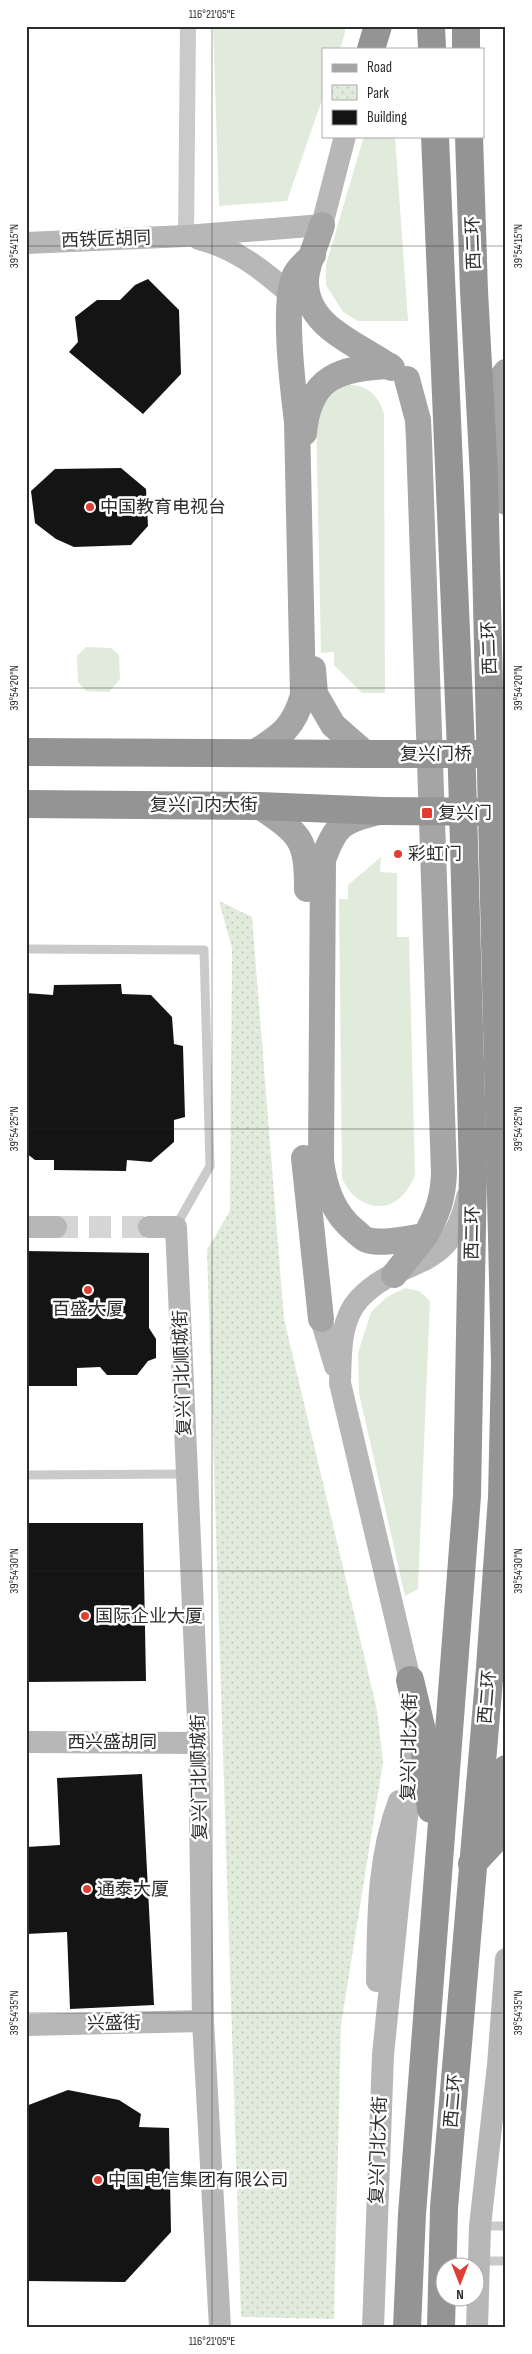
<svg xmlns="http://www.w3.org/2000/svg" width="532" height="2354" viewBox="0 0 532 2354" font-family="'Sofia Sans Condensed','Noto Sans SC',sans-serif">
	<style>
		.grass { fill: #e1ebdb }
		.park { fill: url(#park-dots) }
		.building { fill: #141414 }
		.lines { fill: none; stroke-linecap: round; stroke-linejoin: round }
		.secondary-tunnel { stroke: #d5d5d5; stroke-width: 22; stroke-dasharray: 22 11; stroke-linecap: butt }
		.lane { stroke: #cacaca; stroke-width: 9 }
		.street { stroke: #cacaca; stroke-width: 16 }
		.secondary { stroke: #b7b7b7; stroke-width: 22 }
		.primary { stroke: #a5a5a5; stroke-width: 26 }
		.highway { stroke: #949494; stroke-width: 28 }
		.highway-bridge { stroke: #949494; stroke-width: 28 }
		.ticks { fill: none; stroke: #2d2d2d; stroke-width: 1; stroke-opacity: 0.45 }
		.poi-dot { fill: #e13d33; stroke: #fff; stroke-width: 2 }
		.labels { text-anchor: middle; stroke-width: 5; stroke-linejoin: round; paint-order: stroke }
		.street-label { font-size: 18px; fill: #2d2d2d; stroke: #fff }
		.poi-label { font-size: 18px; fill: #2d2d2d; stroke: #fff; text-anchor: start }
		.neatline { fill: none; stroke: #2d2d2d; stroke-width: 2 }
		.ticks-label { font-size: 12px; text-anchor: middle; fill: #2d2d2d }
	</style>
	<defs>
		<pattern id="park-dots" width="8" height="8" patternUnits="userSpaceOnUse" patternTransform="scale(1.25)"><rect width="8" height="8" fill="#e1ebdb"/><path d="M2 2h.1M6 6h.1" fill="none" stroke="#c1cabc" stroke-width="1.8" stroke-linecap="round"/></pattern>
	</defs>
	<rect width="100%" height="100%" fill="#fff"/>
	<g class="grass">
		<path d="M213,26H345V33L340,49H323V97L287,201L219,206Z"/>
		<path d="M364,136H395L408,321H358L343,312L326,285V265Z"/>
		<path d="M340,384C363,384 377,390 384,414L385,693H362L334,665V652L321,653L316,414Z"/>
		<path d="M86,647L111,648L119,655L120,679L109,692L86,691L78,682L77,656Z"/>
		<path d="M381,857L380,872L397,873V937H409L415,1175C411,1185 405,1195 396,1201C374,1215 349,1198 342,1177L339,899H348V885Z"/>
		<path d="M405,1288L419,1291L430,1301L418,1589L405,1596L359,1393L358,1353L371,1312L387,1297Z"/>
	</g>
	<path class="park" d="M219,901L252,917L284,1319L377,1710L383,1762L341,2025L334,2319L241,2317L207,1250L230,1211L232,948Z"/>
	<g class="building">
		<path d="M148,279L179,310L181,374L143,414L69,352L78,342L75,317L97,300H120L135,285Z"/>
		<path d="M121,468L146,489L148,526L131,545L74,547L56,539L35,523L31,491L55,469Z"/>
		<path d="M121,984L122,994L151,995L172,1017L174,1044L183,1046L185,1117L174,1120V1142L151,1162L127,1160L126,1171L54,1170V1160H35L26,1153V993L53,995L54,985Z"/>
		<path d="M26,1251L149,1253V1328L156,1339V1358L148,1361L137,1375H107L100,1367L77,1368V1386H26Z"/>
		<path d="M29,1523H143L146,1681L26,1682V1551Z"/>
		<path d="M142,1774L154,2005L70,2009L67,1932L26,1934V1847L60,1845L57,1778Z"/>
		<path d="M68,2090L119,2100L141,2114L139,2127L169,2128L171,2232L125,2282L26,2281V2106Z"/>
	</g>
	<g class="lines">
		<path class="secondary-tunnel" d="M56,1227H149"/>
		<g class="lane">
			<path d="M26,949L204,950L210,1166L176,1226"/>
			<path d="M26,1475L186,1474"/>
			<path d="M481,2226H506"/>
			<path d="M480,2261H506"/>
		</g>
		<path class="street" d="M186,236L188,26"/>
		<g class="secondary">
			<path d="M199,239C235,248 263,270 290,294"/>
			<path d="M26,243L186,236L322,225L345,136"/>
			<path d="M26,1227H56"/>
			<path d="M149,1227H176L199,1743L203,2021L220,2328"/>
			<path d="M321,1319L335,1366"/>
			<path d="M411,1696L410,1680L340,1383C341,1356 339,1321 359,1299C403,1253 450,1276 467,1197"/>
			<path d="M26,1742L199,1743"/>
			<path d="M377,1981C378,1920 377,1859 399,1801"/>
			<path d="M26,2025L203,2021"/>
			<path d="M373,2328L383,2055L412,1767L413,1733"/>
			<path d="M477,2328L480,2226L498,2065L506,1959"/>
		</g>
		<g class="primary">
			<path d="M322,225C318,240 306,265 306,281C305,328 361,345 392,368"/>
			<path d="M505,409L503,417L506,502"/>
			<path d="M304,433C309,376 340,368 390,366"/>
			<path d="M488,436L498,382L506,372"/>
			<path d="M313,669L315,694L333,725L366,754"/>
			<path d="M254,753C282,735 294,727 303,695L297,422C293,389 282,303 295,275C298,268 307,261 313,255"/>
			<path d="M259,806C300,834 307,838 307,889"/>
			<path d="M379,812C343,821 336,823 323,860L321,1161C325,1189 333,1213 355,1231C359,1234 363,1239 367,1240C383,1245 409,1238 425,1236C438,1213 443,1198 444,1173L419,440L418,420L407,379"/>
			<path d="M304,1158L321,1319"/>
			<path d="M394,1275L425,1236"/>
		</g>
		<g class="highway">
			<path d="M431,26L432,49"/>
			<path d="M466,26V49"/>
			<path d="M371,49L378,26"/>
			<path d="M26,752L366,754"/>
			<path d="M26,804L259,806L382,811"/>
			<path d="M410,1680L423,1735L431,1809"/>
			<path d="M472,1864L497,1837L506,1769"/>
			<path d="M407,2328L412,2214L467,1496L473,1172L462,773L435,136"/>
			<path d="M441,2328L444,2208L490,1668L502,1497L505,1365L484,476L474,291L469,136"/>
		</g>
		<g class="highway-bridge">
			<path d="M366,754H506"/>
			<path d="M382,811L506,812"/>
		</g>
	</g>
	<path class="ticks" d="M212,26V2328M26,246H506M26,688H506M26,1129H506M26,1571H506M26,2013H506"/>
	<g class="poi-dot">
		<circle cx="90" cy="507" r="5"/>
		<rect x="421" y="807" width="12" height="12" rx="2.5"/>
		<circle cx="398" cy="854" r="5"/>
		<circle cx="88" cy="1290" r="5"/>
		<circle cx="85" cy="1616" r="5"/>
		<circle cx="87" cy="1889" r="5"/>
		<circle cx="98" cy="2180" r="5"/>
	</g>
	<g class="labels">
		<g class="street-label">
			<text transform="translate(106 239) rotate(-2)" y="6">西铁匠胡同</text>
			<text transform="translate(473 243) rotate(-92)" y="6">西二环</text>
			<text transform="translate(489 648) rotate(-92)" y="6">西二环</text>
			<text x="436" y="760">复兴门桥</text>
			<text x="204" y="811">复兴门内大街</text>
			<text transform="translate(472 1233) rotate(-89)" y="6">西二环</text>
			<text transform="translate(182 1373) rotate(-92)" y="6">复兴门北顺城街</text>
			<text transform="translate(487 1697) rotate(-85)" y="6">西二环</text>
			<text x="112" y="1748">西兴盛胡同</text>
			<text transform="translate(409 1747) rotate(-89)" y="6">复兴门北大街</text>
			<text transform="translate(199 1777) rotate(-91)" y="6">复兴门北顺城街</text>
			<text transform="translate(114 2023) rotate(-1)" y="6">兴盛街</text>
			<text transform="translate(453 2101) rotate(-85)" y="6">西二环</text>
			<text transform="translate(378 2150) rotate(-88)" y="6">复兴门北大街</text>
		</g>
		<g class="poi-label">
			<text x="100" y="513">中国教育电视台</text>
			<text x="438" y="819">复兴门</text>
			<text x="408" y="860">彩虹门</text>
			<text x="88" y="1315" text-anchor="middle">百盛大厦</text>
			<text x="95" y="1622">国际企业大厦</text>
			<text x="97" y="1895">通泰大厦</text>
			<text x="108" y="2186">中国电信集团有限公司</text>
		</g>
	</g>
	<rect width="532" height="2354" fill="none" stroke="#ffffff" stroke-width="55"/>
	<rect x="322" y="48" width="162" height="90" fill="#ffffff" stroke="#ababab"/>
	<rect x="332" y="64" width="25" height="8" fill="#a5a5a5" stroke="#ababab"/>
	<text x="367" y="72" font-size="15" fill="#2d2d2d">Road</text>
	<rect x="332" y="85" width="25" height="15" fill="url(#park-dots)" stroke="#ababab"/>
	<text x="367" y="98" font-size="15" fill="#2d2d2d">Park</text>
	<rect x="332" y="110" width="25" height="15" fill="#141414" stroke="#ababab"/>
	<text x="367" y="122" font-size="15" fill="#2d2d2d">Building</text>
	<g transform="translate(460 2282) rotate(180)"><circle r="24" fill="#ffffff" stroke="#ababab"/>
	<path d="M0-4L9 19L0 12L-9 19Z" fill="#e13d33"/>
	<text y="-8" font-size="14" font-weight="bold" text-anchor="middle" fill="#2d2d2d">N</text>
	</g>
	<rect x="28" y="28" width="476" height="2298" class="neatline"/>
	<g class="ticks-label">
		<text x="212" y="18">116°21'05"E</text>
		<text transform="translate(518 246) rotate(-90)" y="4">39°54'15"N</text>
		<text transform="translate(14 246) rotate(-90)" y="4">39°54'15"N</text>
		<text transform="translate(518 688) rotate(-90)" y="4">39°54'20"N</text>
		<text transform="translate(14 688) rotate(-90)" y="4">39°54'20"N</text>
		<text transform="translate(14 1129) rotate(-90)" y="4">39°54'25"N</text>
		<text transform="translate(518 1129) rotate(-90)" y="4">39°54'25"N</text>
		<text transform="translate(518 1571) rotate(-90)" y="4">39°54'30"N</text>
		<text transform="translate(14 1571) rotate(-90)" y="4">39°54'30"N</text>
		<text transform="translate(14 2013) rotate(-90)" y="4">39°54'35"N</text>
		<text transform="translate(518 2013) rotate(-90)" y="4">39°54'35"N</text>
		<text x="212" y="2345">116°21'05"E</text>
	</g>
</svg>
